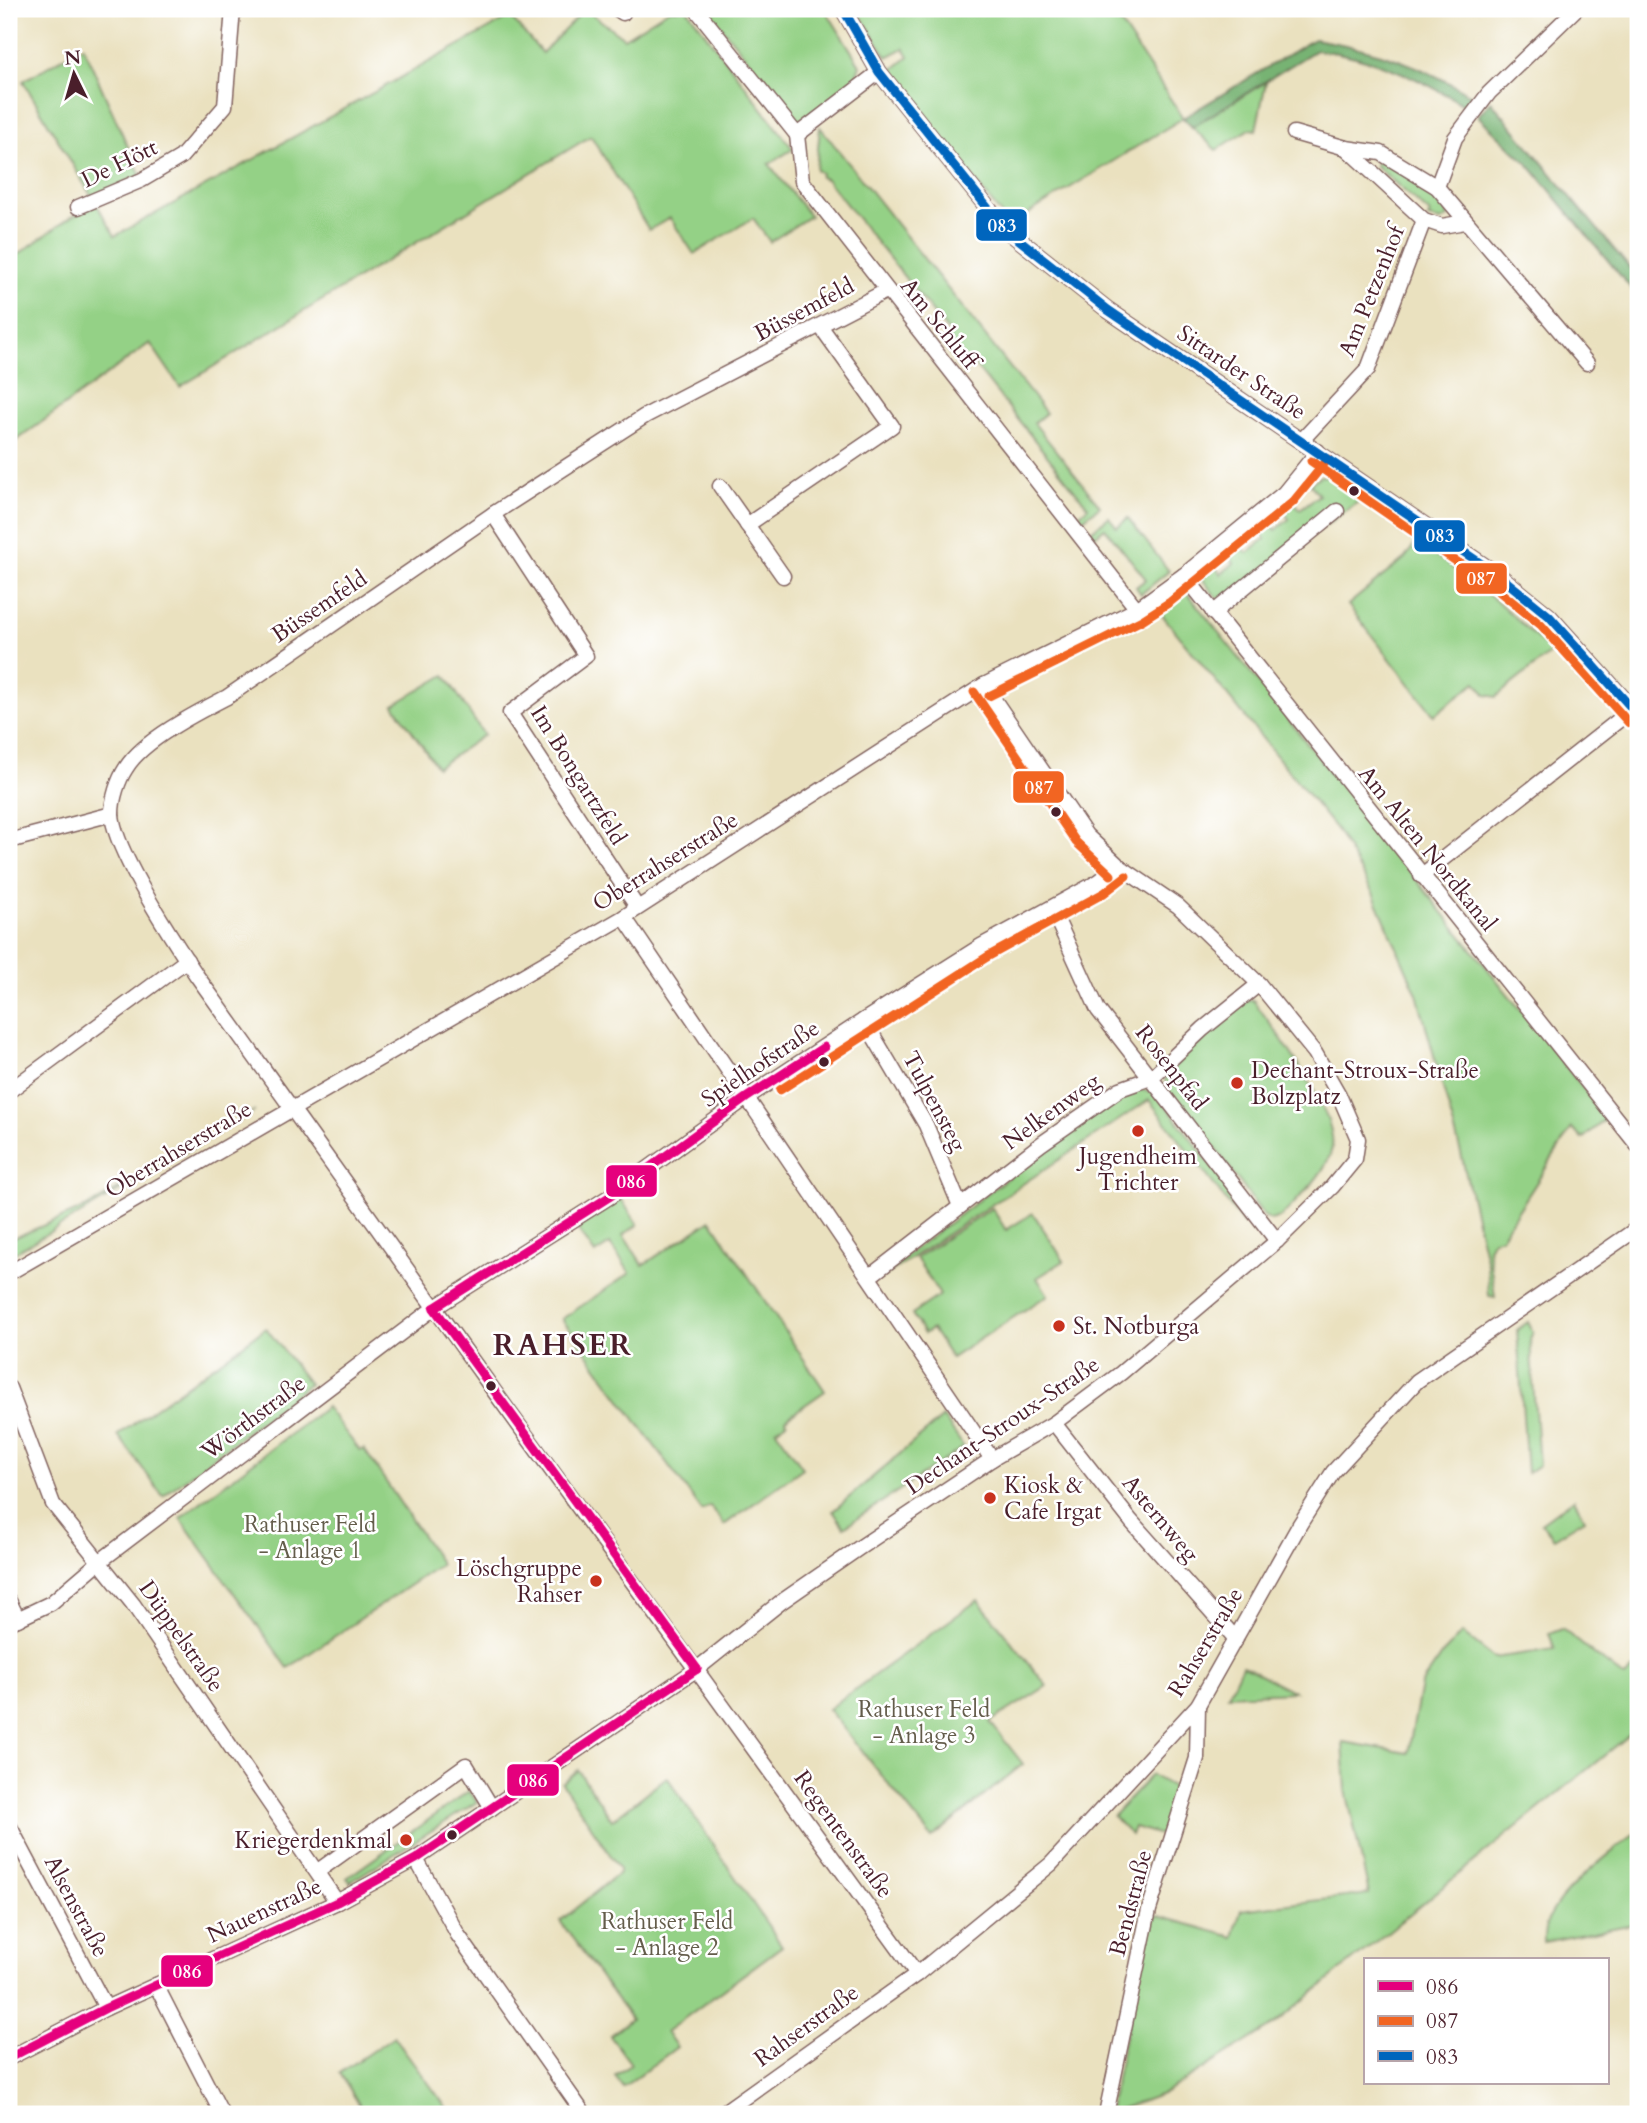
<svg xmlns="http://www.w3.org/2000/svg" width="1647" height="2123" viewBox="0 0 1647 2123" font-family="Cardo,serif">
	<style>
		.green { fill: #94d186; stroke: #6f7858; stroke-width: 2 }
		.forest { fill: #77b373; stroke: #60694f; stroke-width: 2 }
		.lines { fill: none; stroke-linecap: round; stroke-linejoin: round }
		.minor-casing { stroke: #82635f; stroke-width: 17 }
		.tertiary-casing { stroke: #82635f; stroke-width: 18 }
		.minor { stroke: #fff; stroke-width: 14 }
		.tertiary { stroke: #fff; stroke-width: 16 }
		.bus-1-casing { stroke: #fff; stroke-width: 14 }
		.bus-2-casing { stroke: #fff; stroke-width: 14 }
		.bus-3-casing { stroke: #fff; stroke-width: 14 }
		.bus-1 { stroke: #e5007d; stroke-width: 9 }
		.bus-2 { stroke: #f26522; stroke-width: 9 }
		.bus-3 { stroke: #0065bd; stroke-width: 9 }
		.bus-dot { fill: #4a1f2b; stroke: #fff; stroke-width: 2.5 }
		.poi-dot { fill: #c8321e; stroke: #fff; stroke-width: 2.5 }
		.labels { text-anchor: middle; stroke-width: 5; stroke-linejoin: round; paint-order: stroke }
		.street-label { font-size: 23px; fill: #4a1f2b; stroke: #fff }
		.poi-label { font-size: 23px; fill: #4a1f2b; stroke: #fff; text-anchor: start }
		.park-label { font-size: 23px; fill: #645d4b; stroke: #fff }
		.district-label { font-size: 30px; font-weight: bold; letter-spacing: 2px; fill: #4a1f2b; stroke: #fff }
		.line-badge { stroke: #fff; stroke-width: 2.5 }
		.badge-label { font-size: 19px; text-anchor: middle; font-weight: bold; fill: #fff }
	</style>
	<rect width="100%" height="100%" fill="#fff"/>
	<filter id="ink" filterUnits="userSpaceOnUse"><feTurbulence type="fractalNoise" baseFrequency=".0143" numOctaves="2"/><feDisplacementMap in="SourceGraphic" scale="14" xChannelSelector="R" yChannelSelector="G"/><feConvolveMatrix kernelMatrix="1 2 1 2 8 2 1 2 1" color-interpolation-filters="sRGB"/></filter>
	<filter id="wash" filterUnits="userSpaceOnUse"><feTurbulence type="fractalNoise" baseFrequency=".00686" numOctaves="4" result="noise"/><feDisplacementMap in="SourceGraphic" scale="28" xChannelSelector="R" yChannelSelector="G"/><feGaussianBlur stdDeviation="1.57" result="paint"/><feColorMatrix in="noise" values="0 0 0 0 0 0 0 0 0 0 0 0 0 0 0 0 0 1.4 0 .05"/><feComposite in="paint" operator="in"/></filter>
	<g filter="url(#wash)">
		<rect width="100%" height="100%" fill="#eae1bf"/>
		<g class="green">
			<path d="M585,9L624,38L670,9H687L793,149L769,164L810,216L770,242L753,218L694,254L670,218L649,230L591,136L180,387L150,343L9,446V261L72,216L97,205L115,236L510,17L542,53Z"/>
			<path d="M707,9H825L860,65L853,86L802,127Z"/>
			<path d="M856,9H1111L1183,118L1034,210L1011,227L890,72L909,56L904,48L887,57Z"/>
			<path d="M83,46L141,176L92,197L23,81Z"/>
			<path d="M1266,82L1256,130L1250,129L1216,150L1192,127Z"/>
			<path d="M820,127L1046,413L1034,423L1100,506L1082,520L1079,515L1088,507L973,363L963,371L941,342L950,334L826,179L820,177L821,173L816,170Z"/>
			<path d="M1380,157L1444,202L1448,217L1441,221L1428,218L1430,214L1375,165Z"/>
			<path d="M1320,476H1328L1362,499L1223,599L1217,598L1199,575L1213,564L1221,574L1234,563L1227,553L1238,543L1247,553L1265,539L1257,528L1267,519L1276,530L1289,519L1281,508L1292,499L1300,509L1319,495L1310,484Z"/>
			<path d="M1109,517L1117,527L1128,518L1169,571L1141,594L1136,587L1146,579L1105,528L1095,536L1091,531Z"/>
			<path d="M1417,541L1499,603L1552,652L1496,697L1486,695L1476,682L1434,715L1348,605L1405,558Z"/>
			<path d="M1184,589L1607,1118L1582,1139L1572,1128L1501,1237L1493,1239L1488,1248L1495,1297L1489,1296L1487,1264L1461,1153L1417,994L1373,893L1336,829L1158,610Z"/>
			<path d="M445,675L484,735L437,767L394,705Z"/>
			<path d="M1248,1000H1253C1274,1028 1339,1114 1332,1148C1326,1175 1299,1197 1281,1217L1271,1220L1264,1216L1210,1141L1168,1093L1165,1080L1173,1064Z"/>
			<path d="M1140,1089L1158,1095L1248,1214L1243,1223L1149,1100L883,1277L882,1274L1070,1130L1123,1094Z"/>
			<path d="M255,1111L9,1256V1240L85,1208Z"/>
			<path d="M621,1199L638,1225L623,1235L643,1265L711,1220L825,1391L785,1419L787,1422L776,1430L803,1468L724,1525L710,1506L702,1511L562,1319L630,1273L610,1244L595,1254L577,1228Z"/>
			<path d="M992,1208L1006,1230L1033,1213L1064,1261L1037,1278L1048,1295L951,1358L932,1329L924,1334L912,1314L940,1295L916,1258Z"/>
			<path d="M1528,1322L1533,1332L1530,1339L1539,1465L1527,1473L1517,1330Z"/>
			<path d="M266,1328L309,1384L163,1496L118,1435Z"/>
			<path d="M326,1407L360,1451L364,1449L441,1564L288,1668L180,1518Z"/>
			<path d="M943,1417L964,1447L844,1527L833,1511Z"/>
			<path d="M1574,1499L1585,1519L1554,1538L1541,1523Z"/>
			<path d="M978,1600L1047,1686L990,1722L1023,1764L932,1838L828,1709Z"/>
			<path d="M1562,1629L1625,1678L1638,1665V1728L1276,2023L1165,2093L1108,2114L1152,1914L1233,1937L1241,1910L1369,1894L1346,1790L1343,1742L1408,1753L1421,1685L1442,1654L1462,1633L1494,1658L1555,1649L1549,1634Z"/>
			<path d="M1242,1665L1294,1692L1228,1695Z"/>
			<path d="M578,1770L612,1820L667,1777L782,1946L666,2032L677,2047L623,2087L615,2076L631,2064L610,2036L631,2019L560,1921L619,1873V1868L562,1783Z"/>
			<path d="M1151,1775L1178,1790L1164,1836L1134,1827L1131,1835L1113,1816Z"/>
			<path d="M469,1791L477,1802L350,1882L347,1878Z"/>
			<path d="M1638,1831V1923L1544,1942C1540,1900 1608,1857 1638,1831Z"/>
			<path d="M394,2036L451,2114H365L340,2073Z"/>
		</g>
		<g class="forest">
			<path d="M1314,39C1378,49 1422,65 1477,99L1470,109C1423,79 1373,56 1316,50L1192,127L1183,118Z"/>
			<path d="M1491,101L1638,278V297L1530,166L1478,116Z"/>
		</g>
	</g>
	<g filter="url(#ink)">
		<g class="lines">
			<g class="minor-casing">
				<g id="minor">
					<path d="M617,9L623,13"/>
					<path d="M696,9L797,135"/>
					<path d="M1294,133L1346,148L1424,220L1442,226L1465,222"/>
					<path d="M797,135L802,181L1137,609"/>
					<path d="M797,135L879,72"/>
					<path d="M1346,148L1381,153L1437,187L1587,363"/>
					<path d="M1437,187L1455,138L1489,93L1576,9"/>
					<path d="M78,207L142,180L181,157L225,106L233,9"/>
					<path d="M886,291L645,416L493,514L227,697C198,712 143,740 126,768C118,780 112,799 112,814C114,850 175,943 197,976L494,1391L917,1974"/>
					<path d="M1302,440L1368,369L1424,220"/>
					<path d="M720,486L783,576"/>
					<path d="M493,514L586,656L510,713L637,907"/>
					<path d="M747,525L892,426L821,327"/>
					<path d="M1184,575L1638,1146"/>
					<path d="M1213,613L1337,511"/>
					<path d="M9,841L112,814"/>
					<path d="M1421,876L1633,709"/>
					<path d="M1052,909L1098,1010L1277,1241"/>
					<path d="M624,917L992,1459"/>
					<path d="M864,1020L926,1125L960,1206"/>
					<path d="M9,1091L187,960"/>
					<path d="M9,1273L624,917L984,685L1137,609L1184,575L1284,493L1318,451"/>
					<path d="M869,1277L1041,1144L1120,1089L1151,1078L1203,1029L1259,984"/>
					<path d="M9,1388L53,1504L133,1604L337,1902"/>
					<path d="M1054,1423L1131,1521L1236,1639"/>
					<path d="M9,1601L18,1619"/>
					<path d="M9,1623L51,1603L99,1562L434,1308L609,1197L746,1098L864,1020L981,946L1098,882L1119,866"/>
					<path d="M9,1825L106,2008"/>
					<path d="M416,1859L458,1935L584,2114"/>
					<path d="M318,1871L466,1765L492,1808"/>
					<path d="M156,1985L222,2114"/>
					<path d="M9,2058L106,2008L337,1902L416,1859L697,1669L781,1602L859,1548L992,1459L1054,1423L1121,1373L1277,1241L1332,1187L1355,1159L1358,1139L1339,1095L1315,1053L1259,984L1178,906L1119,866L1086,835L984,685"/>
					<path d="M721,2114L917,1974L1051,1864L1198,1705L1300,1524L1333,1472L1417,1381L1638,1228"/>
					<path d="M1106,2114L1149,1910L1197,1758L1198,1705"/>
				</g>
			</g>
			<g class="tertiary-casing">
				<path id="tertiary" d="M843,9L879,72L1003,227L1108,310L1502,578L1549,616L1638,715"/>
			</g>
			<use href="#minor" class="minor"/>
			<use href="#tertiary" class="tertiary"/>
			<g class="bus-1-casing">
				<g id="bus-1">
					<path d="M434,1308L609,1197L746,1098L824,1047"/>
					<path d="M434,1308L697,1669"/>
					<path d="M9,2058L106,2008L337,1902L416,1859L697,1669"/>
				</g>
			</g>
			<g class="bus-2-casing">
				<g id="bus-2">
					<path d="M1311,461L1495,588L1541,625L1629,723"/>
					<path d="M974,692L1076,842L1111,875"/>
					<path d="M989,696L1142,620L1170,602L1293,502L1328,459"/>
					<path d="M780,1090L987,957L1104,893L1126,876"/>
				</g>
			</g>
			<g class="bus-3-casing">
				<path id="bus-3" d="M843,9L879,72L1003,227L1108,310L1502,578L1549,616L1638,715"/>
			</g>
			<use href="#bus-1" class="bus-1"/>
			<use href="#bus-2" class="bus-2"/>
			<use href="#bus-3" class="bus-3"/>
		</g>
	</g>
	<g class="bus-dot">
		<circle cx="1354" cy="491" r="6"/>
		<circle cx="1056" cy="812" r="6"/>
		<circle cx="824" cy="1062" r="6"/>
		<circle cx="491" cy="1386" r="6"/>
		<circle cx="452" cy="1835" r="6"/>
	</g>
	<g class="poi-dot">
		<circle cx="1237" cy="1083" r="7"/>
		<circle cx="1138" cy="1131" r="7"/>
		<circle cx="1059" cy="1326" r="7"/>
		<circle cx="990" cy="1498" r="7"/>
		<circle cx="596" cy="1581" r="7"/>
		<circle cx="406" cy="1840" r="7"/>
	</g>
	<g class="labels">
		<g class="street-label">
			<text transform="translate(119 163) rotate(-26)" y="8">De Hött</text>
			<text transform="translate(1371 291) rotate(-68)" y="8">Am Petzenhof</text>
			<text transform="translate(804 309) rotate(-28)" y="8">Büssemfeld</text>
			<text transform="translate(940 323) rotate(51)" y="8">Am Schluff</text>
			<text transform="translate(1242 372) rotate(34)" y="8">Sittarder Straße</text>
			<text transform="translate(319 606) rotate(-34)" y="8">Büssemfeld</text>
			<text transform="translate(579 775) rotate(58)" y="8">Im Bongartzfeld</text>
			<text transform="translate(1428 848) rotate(51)" y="8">Am Alten Nordkanal</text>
			<text transform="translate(665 861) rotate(-32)" y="8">Oberrahserstraße</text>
			<text transform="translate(760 1063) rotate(-34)" y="8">Spielhofstraße</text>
			<text transform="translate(1172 1067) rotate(52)" y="8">Rosenpfad</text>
			<text transform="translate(935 1101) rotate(62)" y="8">Tulpensteg</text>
			<text transform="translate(1051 1111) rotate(-36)" y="8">Nelkenweg</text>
			<text transform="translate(178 1149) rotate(-31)" y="8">Oberrahserstraße</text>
			<text transform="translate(253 1417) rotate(-37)" y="8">Wörthstraße</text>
			<text transform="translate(1002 1425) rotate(-34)" y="8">Dechant-Stroux-Straße</text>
			<text transform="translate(1161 1518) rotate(50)" y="8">Asternweg</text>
			<text transform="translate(182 1636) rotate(55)" y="8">Düppelstraße</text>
			<text transform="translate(1205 1642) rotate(-59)" y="8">Rahserstraße</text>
			<text transform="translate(844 1834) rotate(54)" y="8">Regentenstraße</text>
			<text transform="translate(1130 1903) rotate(-75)" y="8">Bendstraße</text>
			<text transform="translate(77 1906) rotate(62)" y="8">Alsenstraße</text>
			<text transform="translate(264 1910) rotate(-25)" y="8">Nauenstraße</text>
			<text transform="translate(806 2025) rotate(-36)" y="8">Rahserstraße</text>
		</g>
		<g class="poi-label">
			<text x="1251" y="1078">Dechant-Stroux-Straße<tspan x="1251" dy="26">Bolzplatz</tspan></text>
			<text x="1138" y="1164" text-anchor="middle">Jugendheim<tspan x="1138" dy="26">Trichter</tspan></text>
			<text x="1073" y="1334">St. Notburga</text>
			<text x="1004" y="1493">Kiosk &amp;<tspan x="1004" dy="26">Cafe Irgat</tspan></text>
			<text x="582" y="1576" text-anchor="end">Löschgruppe<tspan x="582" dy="26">Rahser</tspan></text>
			<text x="392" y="1848" text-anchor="end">Kriegerdenkmal</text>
		</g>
		<g class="park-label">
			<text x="310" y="1532">Rathuser Feld<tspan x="310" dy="26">- Anlage 1</tspan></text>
			<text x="924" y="1717">Rathuser Feld<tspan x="924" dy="26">- Anlage 3</tspan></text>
			<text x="667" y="1929">Rathuser Feld<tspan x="667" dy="26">- Anlage 2</tspan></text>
		</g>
		<g class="district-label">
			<text x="563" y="1355">RAHSER</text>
		</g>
	</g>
	<g class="line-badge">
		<rect x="975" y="208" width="53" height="34" rx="7" fill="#0065bd"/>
		<rect x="1413" y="519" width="53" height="34" rx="7" fill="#0065bd"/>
		<rect x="1455" y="562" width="53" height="33" rx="7" fill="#f26522"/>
		<rect x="1012" y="770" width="53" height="34" rx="7" fill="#f26522"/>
		<rect x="605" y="1164" width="53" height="34" rx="7" fill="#e5007d"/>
		<rect x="506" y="1763" width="54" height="34" rx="7" fill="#e5007d"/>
		<rect x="160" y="1954" width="54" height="34" rx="7" fill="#e5007d"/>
	</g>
	<g class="badge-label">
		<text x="1002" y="232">083</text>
		<text x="1440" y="542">083</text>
		<text x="1481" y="585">087</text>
		<text x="1039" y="794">087</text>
		<text x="631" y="1188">086</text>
		<text x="533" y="1787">086</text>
		<text x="187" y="1978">086</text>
	</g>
	<rect width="1647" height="2123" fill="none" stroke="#fff" stroke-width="35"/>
	<rect x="1364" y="1958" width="245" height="126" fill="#ffffff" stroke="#b7a5aa" stroke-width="2"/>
	<rect x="1378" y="1981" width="35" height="10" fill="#e5007d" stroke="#b7a5aa" stroke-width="2"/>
	<text x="1426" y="1994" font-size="21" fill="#4a1f2b">086</text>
	<rect x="1378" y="2016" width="35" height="10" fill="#f26522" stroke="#b7a5aa" stroke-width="2"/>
	<text x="1426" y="2028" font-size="21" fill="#4a1f2b">087</text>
	<rect x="1378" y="2051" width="35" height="10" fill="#0065bd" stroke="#b7a5aa" stroke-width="2"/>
	<text x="1426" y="2064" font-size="21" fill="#4a1f2b">083</text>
	<g transform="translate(74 74) rotate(355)" stroke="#ffffff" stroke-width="5" paint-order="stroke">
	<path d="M0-5L12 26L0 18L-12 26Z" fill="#4a1f2b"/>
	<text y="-10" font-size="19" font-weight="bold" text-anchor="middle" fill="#4a1f2b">N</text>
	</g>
</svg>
